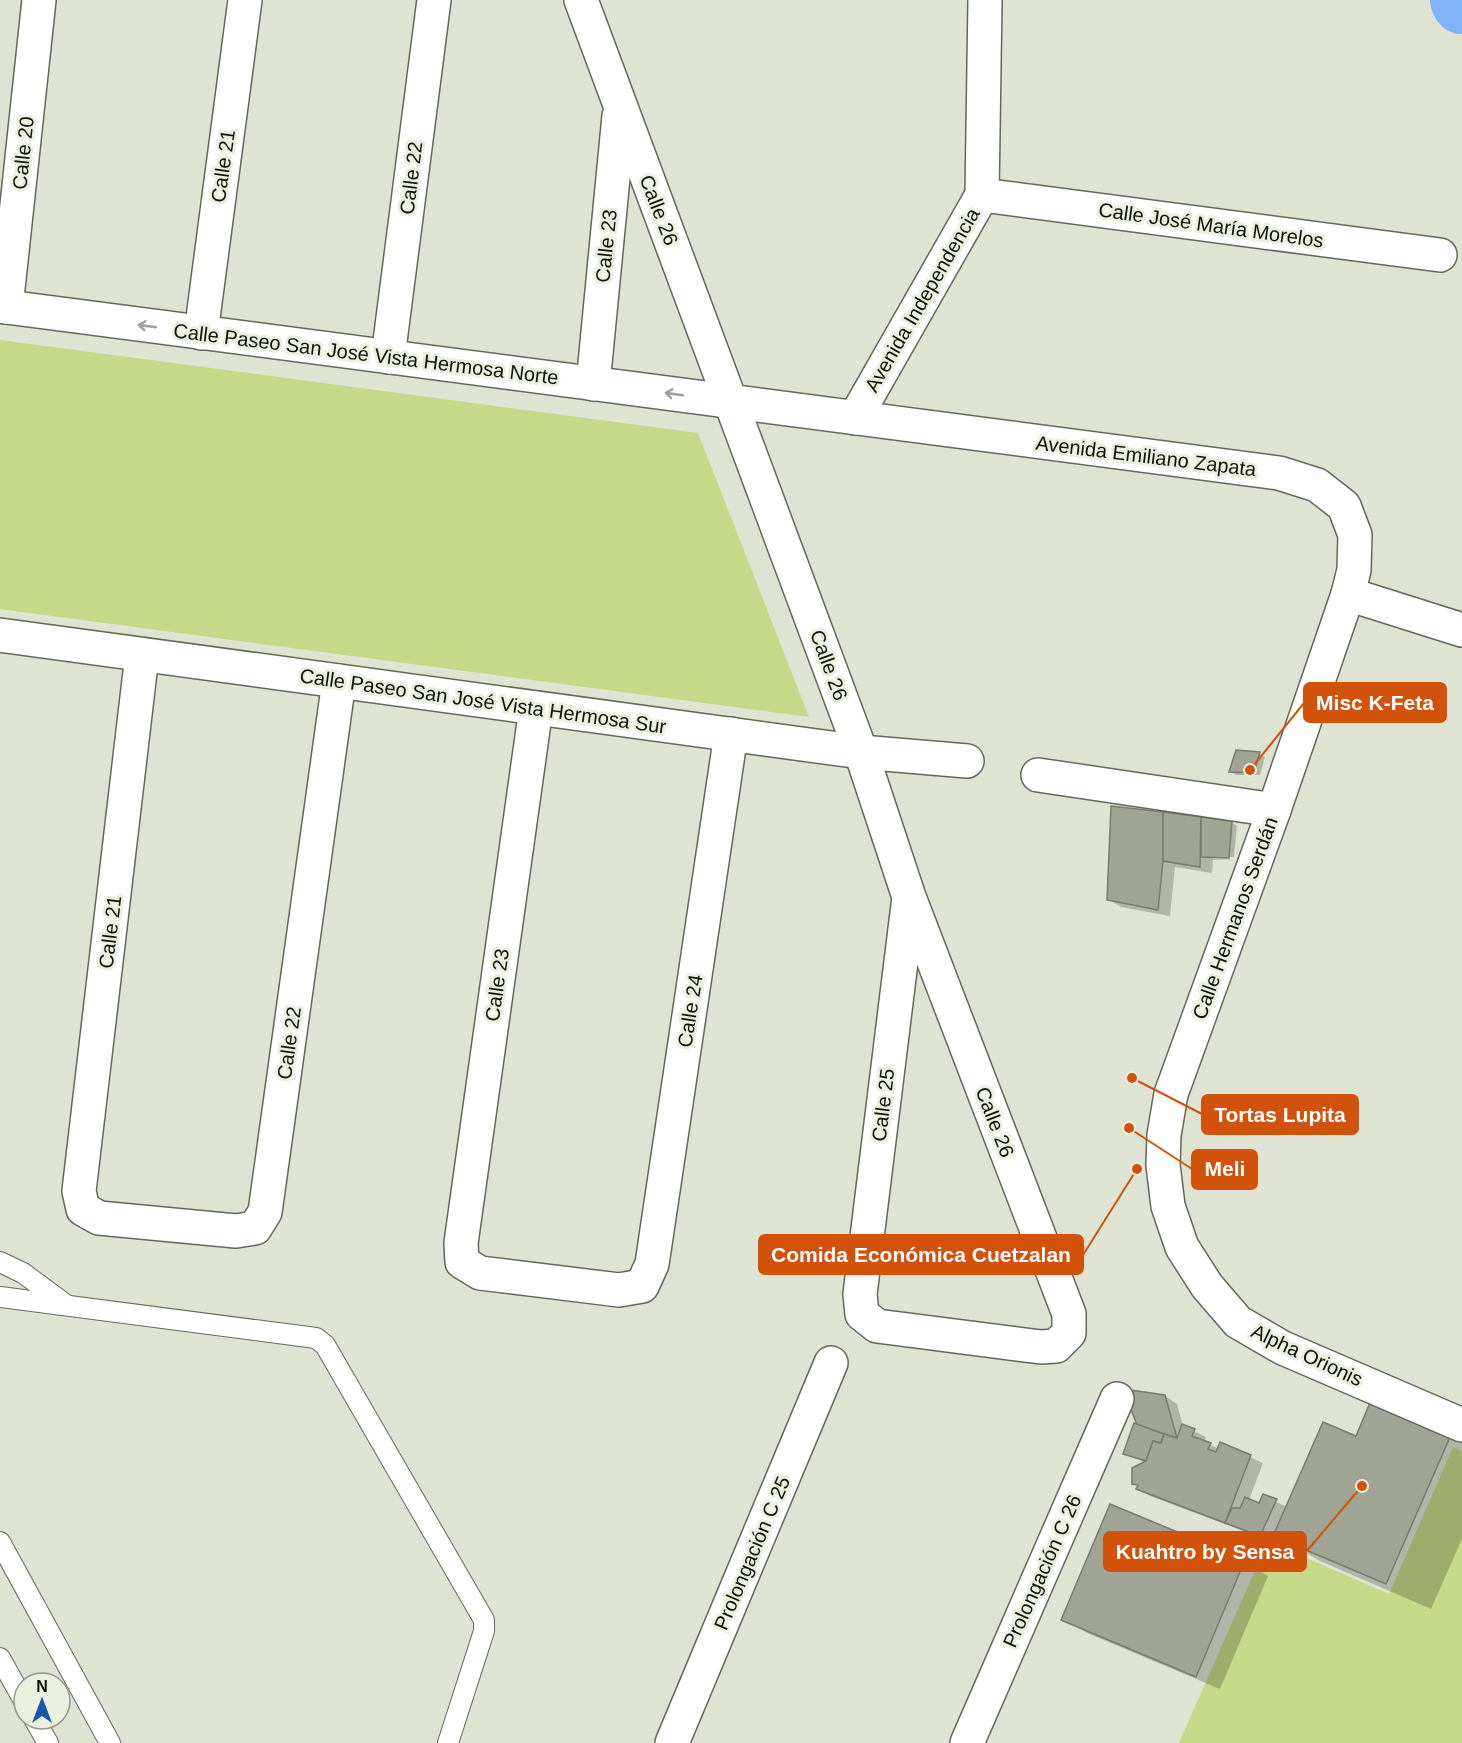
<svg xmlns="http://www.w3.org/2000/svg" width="1462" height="1743" viewBox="0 0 1462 1743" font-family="Arial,sans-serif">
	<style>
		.green { fill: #c6d988 }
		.shadow { fill: #0003 }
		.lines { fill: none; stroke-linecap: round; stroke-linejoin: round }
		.river { stroke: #7fb2f7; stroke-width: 60 }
		.building { fill: #a0a494; stroke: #787c6d; stroke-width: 1.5 }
		.service-casing { stroke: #646859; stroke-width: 22 }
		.minor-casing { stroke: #646859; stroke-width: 36 }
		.service { stroke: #fff; stroke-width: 20 }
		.minor { stroke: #fff; stroke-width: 33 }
		.oneway { stroke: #9fa09d }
		.labels { text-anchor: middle; stroke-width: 6; stroke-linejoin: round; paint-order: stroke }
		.street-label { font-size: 20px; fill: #0f110b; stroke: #ebf0df }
		.leader { fill: none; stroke: #d2520c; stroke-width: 2 }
		.callout-dot { fill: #d2520c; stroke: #ebf0df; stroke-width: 2 }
		.callout { fill: #d2520c; stroke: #d2520c; stroke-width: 2 }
		.callout-label { font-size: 21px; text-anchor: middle; font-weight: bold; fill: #fff }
	</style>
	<rect width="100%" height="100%" fill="#dee3d2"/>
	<g class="green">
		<path d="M0,340L698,433L809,717L0,609Z"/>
		<path d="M1453,1447L1462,1451V1743H1179L1268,1541L1389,1594Z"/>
	</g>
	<g class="shadow">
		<path d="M1237,752L1260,754L1265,757L1260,775H1236L1230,772Z"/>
		<path d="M1112,808L1231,822L1237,826L1234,857L1213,856V859L1234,860H1213L1212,873L1175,867L1170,916L1121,907L1109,900Z"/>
		<path d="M1165,1396L1177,1404L1183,1426L1206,1437L1205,1442L1219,1449L1221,1444L1263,1463L1249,1500L1260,1505L1264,1496L1287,1507L1356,1438L1462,1434V1539L1431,1609L1320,1561L1276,1535L1273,1542L1150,1496L1138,1489L1139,1486L1134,1483L1146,1463L1125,1453L1140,1427Z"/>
		<path d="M1111,1506L1244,1562L1268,1576L1220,1689L1087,1633L1063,1619Z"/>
	</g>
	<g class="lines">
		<path class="river" d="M1460,0L1462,4"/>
	</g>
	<g class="building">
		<path d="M1236,750L1260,752L1254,773L1229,772Z"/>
		<path d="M1111,806L1163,812V861L1158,910L1107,900Z"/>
		<path d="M1163,812L1201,817L1200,867L1163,861Z"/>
		<path d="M1201,817L1232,821L1229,858L1201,857Z"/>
		<path d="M1123,1389L1165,1395L1177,1438L1137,1425Z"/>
		<path d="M1374,1393L1450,1437L1386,1584L1273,1536L1323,1422L1356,1436Z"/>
		<path d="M1134,1423L1164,1434L1161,1443L1153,1441L1146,1461L1123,1454Z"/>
		<path d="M1182,1424L1195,1429L1192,1436L1211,1443L1208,1449L1216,1452L1220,1442L1251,1455L1225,1523L1136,1489L1138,1485L1132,1484V1468L1146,1461L1153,1441L1161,1443L1164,1434L1177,1438Z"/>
		<path d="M1263,1494L1277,1499L1260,1536L1225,1523L1232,1508H1240L1245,1497L1259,1503Z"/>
		<path d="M1110,1504L1245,1560L1196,1677L1061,1620Z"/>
	</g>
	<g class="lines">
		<g class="service-casing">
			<g id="service">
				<path d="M0,1262L23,1273L65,1304"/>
				<path d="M0,1297L316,1338L325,1345L484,1620V1631L448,1743"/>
				<path d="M0,1542L110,1743"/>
				<path d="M0,1658L24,1701"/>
				<path d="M34,1719L48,1743"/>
			</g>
		</g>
		<g class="minor-casing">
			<g id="minor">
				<path d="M581,0L861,752L909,897L1069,1314V1333L1056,1346L1041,1347L877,1326L862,1314L860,1294L909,897"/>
				<path d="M982,195L1440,255"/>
				<path d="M0,306L1279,473L1317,485L1344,506L1355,535L1354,570L1348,594L1274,810L1171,1094L1164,1135L1163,1165L1168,1206L1182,1247L1207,1286L1238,1322L1283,1348L1462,1425"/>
				<path d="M6,307L39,0"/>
				<path d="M201,333L245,0"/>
				<path d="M388,357L434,0"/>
				<path d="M593,384L619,116"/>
				<path d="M855,418L982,195L985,0"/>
				<path d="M1348,594L1462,630"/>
				<path d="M0,635L861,752L967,761"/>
				<path d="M142,655L79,1191L83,1209L99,1218L236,1231L255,1228L265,1212L339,681"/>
				<path d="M536,708L461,1243L462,1262L480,1273L619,1290L642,1286L652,1264L731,734"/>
				<path d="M1038,775L1274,810"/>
				<path d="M672,1743L831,1363"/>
				<path d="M967,1743L1117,1399"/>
			</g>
		</g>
		<use href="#service" class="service"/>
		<use href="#minor" class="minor"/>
	</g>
	<defs><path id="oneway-shaft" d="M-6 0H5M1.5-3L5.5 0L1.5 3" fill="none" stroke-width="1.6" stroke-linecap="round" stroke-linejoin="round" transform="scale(1.5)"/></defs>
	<g class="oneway">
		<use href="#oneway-shaft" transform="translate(147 326) rotate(-172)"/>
		<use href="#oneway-shaft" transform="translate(674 394) rotate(-172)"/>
	</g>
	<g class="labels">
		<g class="street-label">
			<text transform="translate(23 153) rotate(-84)" y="7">Calle 20</text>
			<text transform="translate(223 166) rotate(-82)" y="7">Calle 21</text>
			<text transform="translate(411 178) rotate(-83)" y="7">Calle 22</text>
			<text transform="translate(659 210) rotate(69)" y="7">Calle 26</text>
			<text transform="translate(1211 225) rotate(8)" y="7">Calle José María Morelos</text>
			<text transform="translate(606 246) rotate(-84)" y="7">Calle 23</text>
			<text transform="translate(922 300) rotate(-60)" y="7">Avenida Independencia</text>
			<text transform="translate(366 354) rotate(7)" y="7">Calle Paseo San José Vista Hermosa Norte</text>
			<text transform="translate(1146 456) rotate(7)" y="7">Avenida Emiliano Zapata</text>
			<text transform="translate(829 665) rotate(70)" y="7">Calle 26</text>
			<text transform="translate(483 701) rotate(8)" y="7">Calle Paseo San José Vista Hermosa Sur</text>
			<text transform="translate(1235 918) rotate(-70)" y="7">Calle Hermanos Serdán</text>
			<text transform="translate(110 932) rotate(-83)" y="7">Calle 21</text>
			<text transform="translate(497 985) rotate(-82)" y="7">Calle 23</text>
			<text transform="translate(690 1011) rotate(-81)" y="7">Calle 24</text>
			<text transform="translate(289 1043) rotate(-82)" y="7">Calle 22</text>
			<text transform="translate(883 1105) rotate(-83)" y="7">Calle 25</text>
			<text transform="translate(995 1122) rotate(69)" y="7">Calle 26</text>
			<text transform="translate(1307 1355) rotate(25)" y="7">Alpha Orionis</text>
			<text transform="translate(752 1553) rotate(-67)" y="7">Prolongación C 25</text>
			<text transform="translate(1042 1571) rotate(-66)" y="7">Prolongación C 26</text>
		</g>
	</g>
	<path class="leader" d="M1250 770L1304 703M1132 1078L1202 1114M1129 1128L1192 1169M1137 1169L1083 1255M1362 1486L1306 1552"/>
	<g class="callout-dot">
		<circle cx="1250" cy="770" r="6"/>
		<circle cx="1132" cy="1078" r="6"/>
		<circle cx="1129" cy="1128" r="6"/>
		<circle cx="1137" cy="1169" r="6"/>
		<circle cx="1362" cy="1486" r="6"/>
	</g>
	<g class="callout">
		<rect x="1304" y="683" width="142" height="39" rx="6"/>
		<rect x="1202" y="1095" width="156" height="39" rx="6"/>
		<rect x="1192" y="1150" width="65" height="39" rx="6"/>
		<rect x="759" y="1235" width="324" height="39" rx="6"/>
		<rect x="1104" y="1532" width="202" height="39" rx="6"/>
	</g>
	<g class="callout-label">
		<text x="1375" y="710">Misc K-Feta</text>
		<text x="1280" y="1122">Tortas Lupita</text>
		<text x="1225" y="1176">Meli</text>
		<text x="921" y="1262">Comida Económica Cuetzalan</text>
		<text x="1205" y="1559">Kuahtro by Sensa</text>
	</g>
	<g transform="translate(42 1701)"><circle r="28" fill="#ebf0df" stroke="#93978a" stroke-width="1.5"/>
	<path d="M0-4.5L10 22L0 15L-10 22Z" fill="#1557a8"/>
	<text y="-9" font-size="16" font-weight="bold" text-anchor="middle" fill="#0f110b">N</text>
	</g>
</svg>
